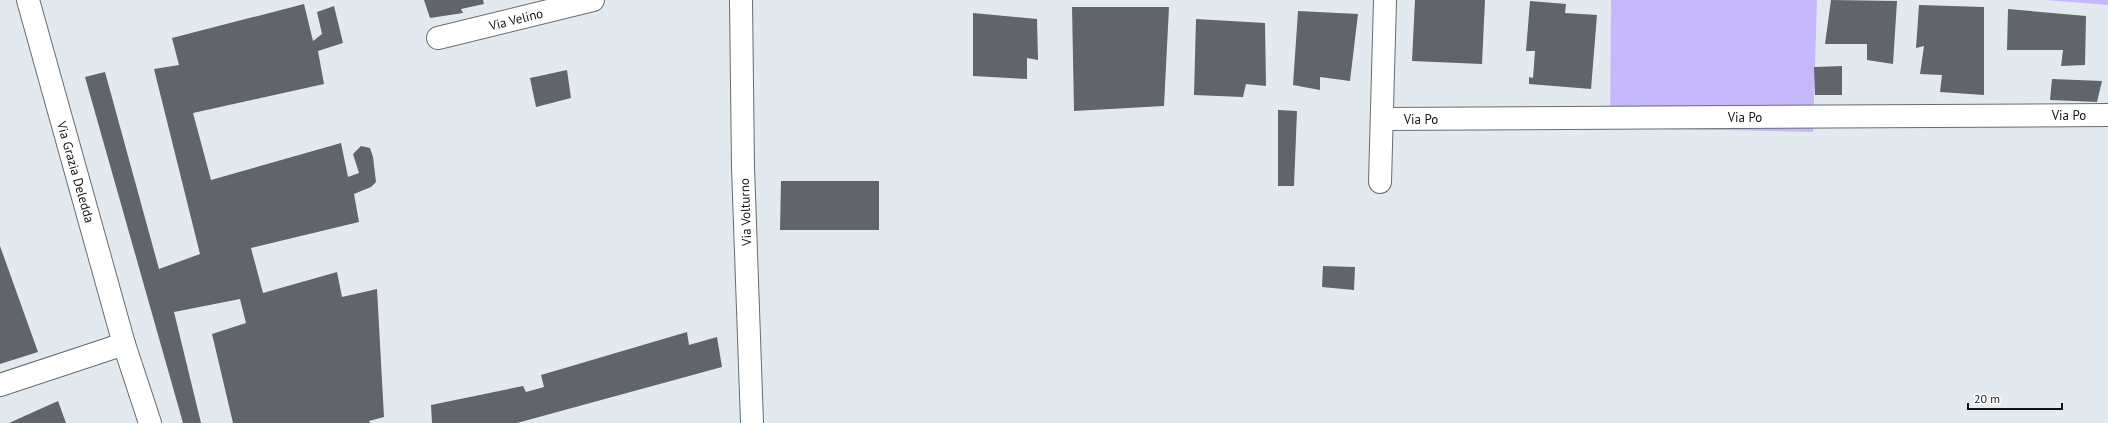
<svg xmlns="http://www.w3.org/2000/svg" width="2108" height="423" viewBox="0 0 2108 423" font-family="'PT Sans',sans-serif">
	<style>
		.green { fill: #c7b8fe }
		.building { fill: #61646b }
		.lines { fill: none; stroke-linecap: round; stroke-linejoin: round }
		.street-casing { stroke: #666d71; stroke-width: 24 }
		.secondary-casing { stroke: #666d71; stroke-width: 24 }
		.street { stroke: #fff; stroke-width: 22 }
		.secondary { stroke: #fff; stroke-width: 22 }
		.labels { text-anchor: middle; stroke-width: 4; stroke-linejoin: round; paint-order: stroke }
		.street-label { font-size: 13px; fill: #101315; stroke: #fff }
	</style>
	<rect width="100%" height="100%" fill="#e2eaf0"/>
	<g class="green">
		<path d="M1611,0H1817L1813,132L1610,128Z"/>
		<path d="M2046,0H2108V5Z"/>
	</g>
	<g class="building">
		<path d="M424,0H483L484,4L461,9L463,13L430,18Z"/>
		<path d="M1415,0H1485L1482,64L1412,61Z"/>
		<path d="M1831,0L1897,1L1893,64L1867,60V44H1825Z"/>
		<path d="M1530,1L1566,4L1565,13L1597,15L1591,89L1529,84V77L1533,78L1535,51H1526Z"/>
		<path d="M304,4L313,41L322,34L317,12L334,6L343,43L318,51L324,84L193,113L211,180L341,143L348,177L359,173L353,154L361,146L370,148L373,157L376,182L371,187L354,194L359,222L251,248L263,293L337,272L342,297L377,289L384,417L369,421L370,423H233L212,334L246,323L240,299L174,312L201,423H183L85,77L105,72L159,269L200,254L154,69L179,65L172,38Z"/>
		<path d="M1919,5L1984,7V95L1940,92L1942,75L1920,74L1924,46L1916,48Z"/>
		<path d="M1072,7H1169L1164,106L1074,111Z"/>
		<path d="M2008,9L2086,16L2085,65L2061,66L2063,50H2007Z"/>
		<path d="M1298,11L1358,14L1350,81L1320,77V90L1293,85Z"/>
		<path d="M973,13L1037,19L1038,60L1027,58V79L973,76Z"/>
		<path d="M1196,19L1265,23L1266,86L1246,84L1243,97L1194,95Z"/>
		<path d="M1842,66V95H1815L1814,67Z"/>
		<path d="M567,70L571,98L536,107L530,78Z"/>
		<path d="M2052,79L2102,81L2097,102L2050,100Z"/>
		<path d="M1278,110L1297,111L1294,186H1278Z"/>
		<path d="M781,181H879V230H780Z"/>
		<path d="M0,246L38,352L0,364Z"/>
		<path d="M1323,266L1355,267L1354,290L1322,287Z"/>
		<path d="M687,332L689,345L717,337L722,367L517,423H432L431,405L523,386L526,392L544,387L541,375Z"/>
		<path d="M58,401L66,423H9Z"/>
	</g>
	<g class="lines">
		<g class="street-casing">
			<g id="street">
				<path d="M28,0L124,344L150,423"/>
				<path d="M438,38L593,0"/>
				<path d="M1382,119L2108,115"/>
				<path d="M1380,182L1385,0"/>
				<path d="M0,385L124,344"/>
			</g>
		</g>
		<g class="secondary-casing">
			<path id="secondary" d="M741,0L743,167L752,423"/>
		</g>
		<use href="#street" class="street"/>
		<use href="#secondary" class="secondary"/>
	</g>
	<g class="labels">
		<g class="street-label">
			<text transform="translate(516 19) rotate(-14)" y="5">Via Velino</text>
			<text x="2069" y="120">Via Po</text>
			<text x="1745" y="122">Via Po</text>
			<text x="1421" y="124">Via Po</text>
			<text transform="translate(76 172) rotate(74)" y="5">Via Grazia Deledda</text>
			<text transform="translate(745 212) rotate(-92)" y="5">Via Volturno</text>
		</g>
	</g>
	<path d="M1968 403v6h94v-6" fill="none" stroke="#101315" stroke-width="2"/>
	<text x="1974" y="403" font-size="12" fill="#101315" stroke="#ffffff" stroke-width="3" paint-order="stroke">20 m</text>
</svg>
